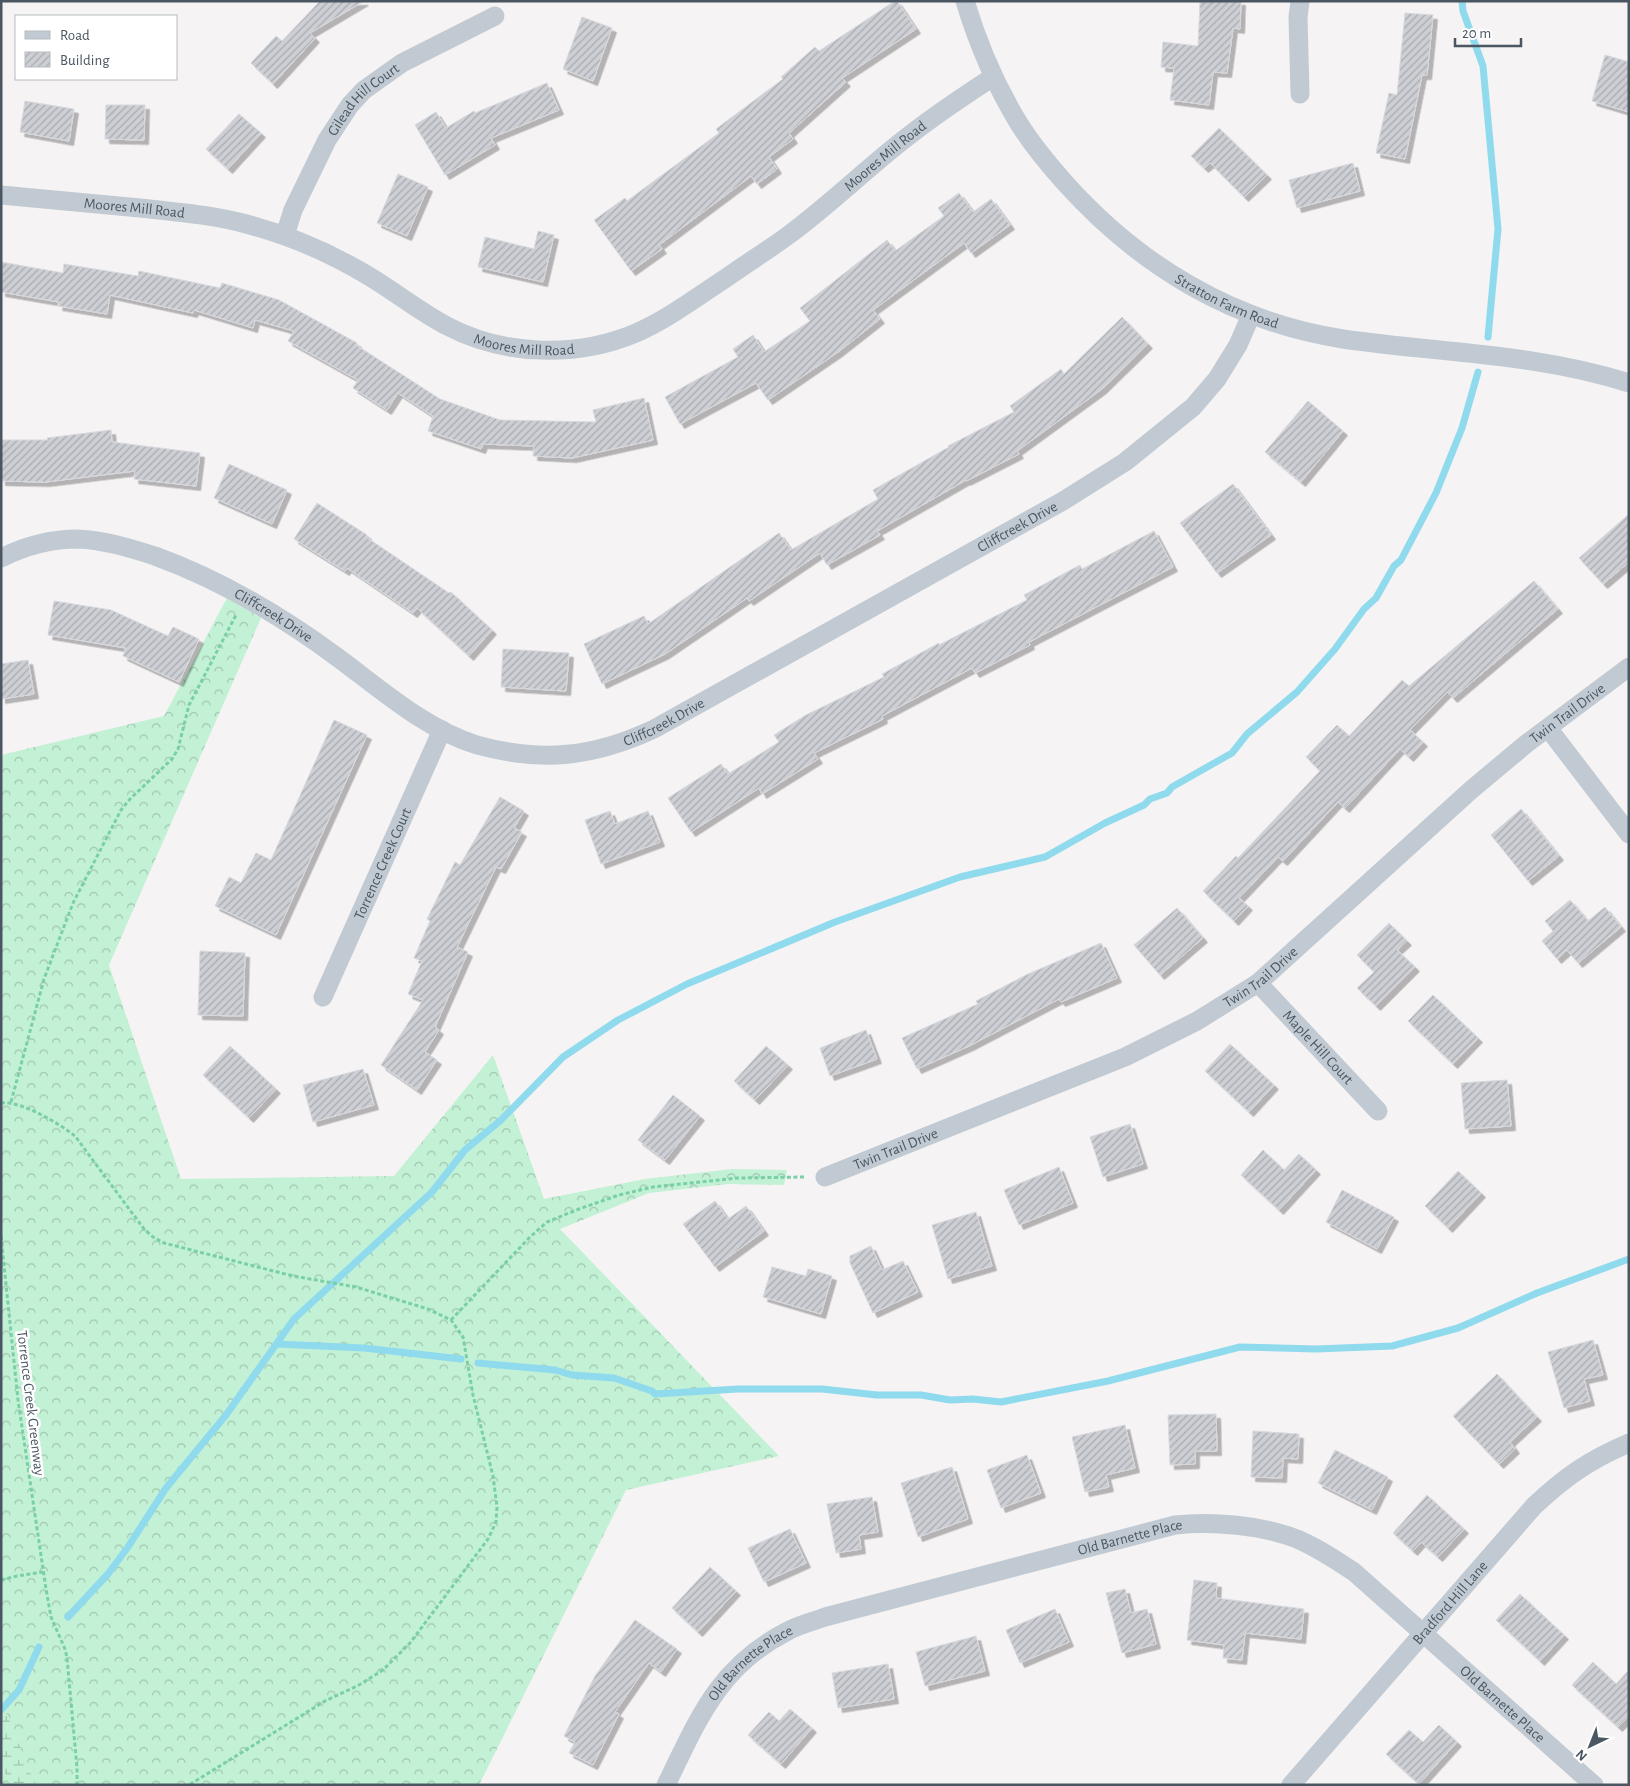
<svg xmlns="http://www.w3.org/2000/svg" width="1630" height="1786" viewBox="0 0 1630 1786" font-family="'Alegreya Sans',sans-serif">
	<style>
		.forest { fill: url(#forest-crowns) }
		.wetland { fill: url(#wetland-marsh) }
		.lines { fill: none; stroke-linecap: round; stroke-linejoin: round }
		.stream { stroke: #90daee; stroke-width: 7 }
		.building { fill: url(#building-hatch); stroke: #d7d9de; filter: url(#shadow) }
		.path { stroke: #7ad0a6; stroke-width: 3; stroke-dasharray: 4 2.5; stroke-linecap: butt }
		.street { stroke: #c1cad2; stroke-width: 19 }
		.labels { text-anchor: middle; stroke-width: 5; stroke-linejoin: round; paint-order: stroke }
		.street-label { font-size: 15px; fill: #4a5661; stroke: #fff }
	</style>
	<defs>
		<pattern id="forest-crowns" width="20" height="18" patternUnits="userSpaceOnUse" patternTransform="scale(1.25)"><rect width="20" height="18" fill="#c3f1d5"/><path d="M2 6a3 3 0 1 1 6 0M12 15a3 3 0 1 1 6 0" fill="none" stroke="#a0c6b0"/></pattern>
		<pattern id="wetland-marsh" width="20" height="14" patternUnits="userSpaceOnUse" patternTransform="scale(1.25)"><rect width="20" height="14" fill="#c3f1d5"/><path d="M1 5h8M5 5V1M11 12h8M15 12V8" fill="none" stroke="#a0c6b0"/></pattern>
		<pattern id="building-hatch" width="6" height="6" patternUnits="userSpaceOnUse" patternTransform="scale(1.25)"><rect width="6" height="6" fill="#cdcfd5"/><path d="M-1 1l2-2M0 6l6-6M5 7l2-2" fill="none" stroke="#a8abb0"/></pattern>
		<filter id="shadow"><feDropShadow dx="4.5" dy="4.5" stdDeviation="0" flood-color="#0004"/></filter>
	</defs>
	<rect width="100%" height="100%" fill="#f5f3f3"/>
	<path class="forest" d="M227,598L261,618L109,965L181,1179L394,1176L493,1055L544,1199L645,1179L732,1169L787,1170L784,1185L728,1184L649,1193L560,1229L779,1456L626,1490L479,1785H1V755L164,716Z"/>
	<path class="wetland" d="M1,1699L4,1707L35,1785H10L1,1763Z"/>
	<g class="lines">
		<g class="stream">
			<path d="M1462,1L1463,11L1483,66L1498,229L1488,337"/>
			<path d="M277,1344L364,1348L461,1359"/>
			<path d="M478,1363L555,1370L572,1375L614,1378L652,1391L655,1394L738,1389H822L877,1395H921L950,1400L973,1399L1001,1402L1108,1381L1240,1347L1316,1349L1392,1346L1458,1328L1537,1293L1629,1259"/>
			<path d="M68,1617L108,1574L128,1547L166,1488L226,1415L294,1319L432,1192L465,1150L501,1120L563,1057L618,1020L687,984L835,922L960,877L1045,857L1105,823L1144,805L1150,799L1167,793L1172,787L1232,753L1247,734L1297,692L1335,649L1364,609L1376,598L1394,566L1401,560L1436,493L1462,428L1478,372"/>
			<path d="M1,1710L19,1690L39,1647"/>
		</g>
	</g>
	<g class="building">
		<path d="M320,1H364L310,33L315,38L273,84L251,63L276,36L282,41Z"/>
		<path d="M895,1H897L916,29L842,78L846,82L789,133L793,139L769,157L777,169L757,184L751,176L659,245L662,249L631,271L594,220L625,198L627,201L719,133L716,129L783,79L781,77L815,47L819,51Z"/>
		<path d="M1200,1H1241L1240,29L1233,28L1227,73L1213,72L1209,105L1170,100L1174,68L1161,67L1163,42L1198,46Z"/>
		<path d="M1405,13L1433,15L1427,75H1422L1405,159L1376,153L1389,93L1397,95Z"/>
		<path d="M582,17L612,28L593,81L563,69Z"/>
		<path d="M1605,55L1629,62V112L1592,101Z"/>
		<path d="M547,83L559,110L491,138L495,145L445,175L415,125L436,112L446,128L474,111L475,113Z"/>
		<path d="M25,101L74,109L69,141L20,132Z"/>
		<path d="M106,105H145L144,140L105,139Z"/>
		<path d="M239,114L261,133L228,169L206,149Z"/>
		<path d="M1219,128L1267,175L1244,197L1210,163L1204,168L1191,156Z"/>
		<path d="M1353,163L1360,191L1297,208L1289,180Z"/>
		<path d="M398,174L428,187L407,236L377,223Z"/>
		<path d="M959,193L973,212L991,199L1010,225L971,253L964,243L873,310L880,319L838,352L768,400L756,383L680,424L665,397L738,357L733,349L753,335L764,352L810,321L800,308L887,240L895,251L944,216L938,208Z"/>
		<path d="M538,231L554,235L543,282L478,267L485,237L534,249Z"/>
		<path d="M1,262L63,273L64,264L138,276L139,271L220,288L222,283L279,300L357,343L356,345L440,399L500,420L596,422L593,410L644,398L653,440L572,458L533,456L534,446L483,444L481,449L428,431L433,416L398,393L387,410L353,388L358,380L288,341L294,331L255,320L253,328L194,310L193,313L110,295L107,314L58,306L59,302L1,292Z"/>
		<path d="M1122,317L1148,344L1102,389L1017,451L1019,454L966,481V480L877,531L880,535L827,565L820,553L749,601L747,598L665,654L602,684L584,644L644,616L648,624L779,533L791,550L878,499L873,490L949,447L948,446L1014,412L1010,406L1061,369L1064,374Z"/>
		<path d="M1308,401L1343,431L1301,482L1265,452Z"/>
		<path d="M111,430L112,442L200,453L196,486L134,479L135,471L45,482L1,481V440H48L47,438Z"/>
		<path d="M229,464L287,490L272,524L214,498Z"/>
		<path d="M1233,484L1271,535L1217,573L1180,523Z"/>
		<path d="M317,503L367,535L366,537L449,593L451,592L492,630L469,656L417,608L413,613L347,568L345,571L294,539Z"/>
		<path d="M1629,514V562L1603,584L1579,558Z"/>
		<path d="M1154,531L1173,567L1029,642L1030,645L975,673L972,668L882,716L883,719L814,753L818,759L762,794L759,788L691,832L668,798L721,764L728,774L779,742L774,735L806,715L884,677L882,674L939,643V645L1027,600L1024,595L1080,565L1082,569Z"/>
		<path d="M1534,581L1558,609L1453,698L1447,692L1410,730L1423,742L1409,757L1400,749L1345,808L1338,802L1283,861L1278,857L1239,898L1248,906L1234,921L1203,891L1236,856L1238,858L1320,771L1306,757L1337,725L1349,736L1402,680L1409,686Z"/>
		<path d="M54,601L111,610L168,636L173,627L199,639L179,682L123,656L126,648L48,635Z"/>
		<path d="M503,649L569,653L566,691L501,687Z"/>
		<path d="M28,660L34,694L1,699V664Z"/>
		<path d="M334,720L367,735L276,935L215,906L229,877L241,883L256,853L271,860Z"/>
		<path d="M500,797L524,811L514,828L522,832L501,869L496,867L457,947L468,952L435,1027L439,1030L425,1052L437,1060L417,1090L381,1065L423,1000L408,994L422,961L414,958L430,921L427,919L455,862L460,865Z"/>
		<path d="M1521,809L1559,856L1528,881L1491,835Z"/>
		<path d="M610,811L615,824L648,811L660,842L601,864L585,820Z"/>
		<path d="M1570,900L1588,921L1605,907L1621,927L1578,963L1567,950L1557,959L1542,941L1553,931L1545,921Z"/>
		<path d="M1177,908L1203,938L1160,975L1134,945Z"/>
		<path d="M1389,923L1407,941L1397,950L1415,967L1376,1006L1357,988L1374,972L1357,955Z"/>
		<path d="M1101,943L1117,978L1061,1002L1059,999L969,1046L917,1069L902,1038L978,1004L976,1001L1028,974Z"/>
		<path d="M200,951L245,953L243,1016L198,1015Z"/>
		<path d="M1433,995L1478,1038L1453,1064L1408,1021Z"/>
		<path d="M866,1030L877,1059L830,1076L820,1048Z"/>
		<path d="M1230,1044L1274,1085L1249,1112L1205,1071Z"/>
		<path d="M230,1046L276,1089L249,1118L203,1075Z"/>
		<path d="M766,1046L788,1065L755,1100L734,1081Z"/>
		<path d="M363,1069L374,1105L313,1122L303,1085Z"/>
		<path d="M1507,1080L1511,1126L1465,1129L1461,1083Z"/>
		<path d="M673,1095L700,1116L665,1160L638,1140Z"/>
		<path d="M1130,1124L1143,1164L1103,1177L1090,1137Z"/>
		<path d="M1263,1150L1284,1170L1299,1154L1316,1170L1279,1210L1241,1175Z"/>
		<path d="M1059,1167L1073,1203L1019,1225L1004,1190Z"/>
		<path d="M1458,1171L1481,1193L1448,1228L1425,1206Z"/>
		<path d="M1342,1190L1394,1217L1377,1249L1326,1222Z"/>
		<path d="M715,1201L728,1219L746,1206L764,1231L715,1267L683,1224Z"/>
		<path d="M976,1212L992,1266L948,1279L932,1225Z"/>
		<path d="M871,1246L882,1270L903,1261L918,1292L873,1313L850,1263V1256Z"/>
		<path d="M772,1267L806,1276L808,1269L832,1276L821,1314L763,1297Z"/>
		<path d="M1593,1340L1603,1375L1584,1379L1590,1401L1564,1408L1548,1352Z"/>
		<path d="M1497,1374L1537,1417L1510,1442L1515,1449L1499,1464L1453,1416Z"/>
		<path d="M1216,1414L1217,1451H1195V1464L1170,1465L1168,1415Z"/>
		<path d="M1125,1425L1135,1468L1106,1475L1109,1487L1085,1492L1072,1437Z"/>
		<path d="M1253,1431L1299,1434L1298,1459L1283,1458L1282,1478L1251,1477Z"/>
		<path d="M1335,1450L1388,1477L1372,1510L1318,1483Z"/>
		<path d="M1027,1455L1041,1493L1001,1508L987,1470Z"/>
		<path d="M952,1467L968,1519L918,1537L901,1483Z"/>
		<path d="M1427,1495L1464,1529L1438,1557L1421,1542L1413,1551L1393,1533Z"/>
		<path d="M872,1497L878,1532L859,1535L861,1549L836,1553L827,1504Z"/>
		<path d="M790,1529L806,1563L764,1582L748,1548Z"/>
		<path d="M710,1567L736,1591L698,1632L672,1608Z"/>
		<path d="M1194,1580L1217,1583L1216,1598L1304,1609L1301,1639L1245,1633L1242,1660L1223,1658L1224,1645L1187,1640Z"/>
		<path d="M1125,1589L1131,1613L1147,1609L1156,1644L1122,1653L1106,1593Z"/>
		<path d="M1520,1594L1564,1635L1540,1661L1496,1620Z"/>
		<path d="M1055,1609L1069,1642L1020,1663L1006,1630Z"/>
		<path d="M635,1620L677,1649L661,1672L649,1663L615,1712L619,1714L593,1765L569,1753L575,1742L564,1736L595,1676Z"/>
		<path d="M976,1636L985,1671L925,1686L916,1652Z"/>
		<path d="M1593,1662L1616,1684L1629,1670V1716L1618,1727L1572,1685Z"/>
		<path d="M888,1664L894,1699L838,1708L832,1673Z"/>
		<path d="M790,1709L812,1728L781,1764L748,1735L769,1712L779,1721Z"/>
		<path d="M1439,1725L1457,1742L1419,1784L1386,1754L1409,1730L1423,1742Z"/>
	</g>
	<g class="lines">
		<g class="path">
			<path d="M11,1102L44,979L73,903L121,810L130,799L172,759L178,749L189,705L236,615"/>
			<path d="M1,1103C20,1100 60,1124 75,1136L144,1229L153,1237L164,1243L293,1276L356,1287L428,1309L451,1320L463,1337L473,1395L493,1476L497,1507L496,1522L488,1539L410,1643L383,1670L359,1685L325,1701L189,1785"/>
			<path d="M1,1236L18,1400L46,1589L51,1617L65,1649L67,1658L77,1768V1785"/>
			<path d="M451,1320L530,1237L547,1222L579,1209L619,1195L653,1187L738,1178L805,1177"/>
			<path d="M1,1580L17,1576L43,1572"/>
		</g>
		<g class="street">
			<path id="s1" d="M965,1C978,44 995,84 1018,122C1032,145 1049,165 1066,184C1140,266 1233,322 1343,339C1438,353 1536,353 1629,383"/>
			<path d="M1300,1L1298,17L1300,94"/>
			<path id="s2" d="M1,195C47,199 94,204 140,208C177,212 214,215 250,225C291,236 330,253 367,275C394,291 419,311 447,326C504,356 577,358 636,333C668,319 697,297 726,278C747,263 770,249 790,234C829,205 864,171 902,141C931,118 962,97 993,77"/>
			<path id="s3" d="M285,235L293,210L327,140L350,105L364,90L402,63L495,16"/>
			<path id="s4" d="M1,558C25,546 51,539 78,539C104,540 130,548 155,556C221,580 280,615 337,657C379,688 426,730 477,745C542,763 594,757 654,729L1063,501L1125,462L1193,407L1217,379L1238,345L1251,315"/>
			<path d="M1548,728L1629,834"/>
			<path id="s5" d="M1258,983L1378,1111"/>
			<path id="s6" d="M323,997L442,730"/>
			<path id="s7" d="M825,1177L1125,1057L1197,1021L1258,983L1471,790L1526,744L1629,667"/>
			<path id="s8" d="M666,1785C698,1720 718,1667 786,1632C798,1625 812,1622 825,1617L1175,1525C1213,1521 1261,1525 1297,1539C1318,1548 1336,1560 1354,1572L1594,1785"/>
			<path id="s9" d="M1291,1785L1534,1506C1565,1477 1589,1460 1629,1443"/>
		</g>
	</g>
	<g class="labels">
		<g class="street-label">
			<text dy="5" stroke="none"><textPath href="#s3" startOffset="159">Gilead Hill Court</textPath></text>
			<text dy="5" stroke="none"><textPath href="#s2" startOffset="975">Moores Mill Road</textPath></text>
			<text dy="5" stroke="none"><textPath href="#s2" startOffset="134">Moores Mill Road</textPath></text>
			<text dy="5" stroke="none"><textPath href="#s1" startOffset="412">Stratton Farm Road</textPath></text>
			<text dy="5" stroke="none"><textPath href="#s2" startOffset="554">Moores Mill Road</textPath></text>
			<text dy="5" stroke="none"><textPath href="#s4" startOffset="1132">Cliffcreek Drive</textPath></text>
			<text dy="5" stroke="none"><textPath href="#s4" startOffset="292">Cliffcreek Drive</textPath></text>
			<text dy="5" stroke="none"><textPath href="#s7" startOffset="886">Twin Trail Drive</textPath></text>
			<text dy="5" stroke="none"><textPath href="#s4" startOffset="728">Cliffcreek Drive</textPath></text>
			<text dy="5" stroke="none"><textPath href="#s6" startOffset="146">Torrence Creek Court</textPath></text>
			<text dy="5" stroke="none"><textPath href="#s7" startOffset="481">Twin Trail Drive</textPath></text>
			<text dy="5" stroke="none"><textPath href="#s5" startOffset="88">Maple Hill Court</textPath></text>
			<text dy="5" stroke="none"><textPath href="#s7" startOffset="76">Twin Trail Drive</textPath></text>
			<text transform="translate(31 1403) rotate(83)" y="5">Torrence Creek Greenway</text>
			<text dy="5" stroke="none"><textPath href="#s8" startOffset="556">Old Barnette Place</textPath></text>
			<text dy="5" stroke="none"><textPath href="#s9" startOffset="242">Bradford Hill Lane</textPath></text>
			<text dy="5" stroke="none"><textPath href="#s8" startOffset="151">Old Barnette Place</textPath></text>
			<text dy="5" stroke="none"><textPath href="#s8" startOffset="991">Old Barnette Place</textPath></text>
		</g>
	</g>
	<rect width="1630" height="1786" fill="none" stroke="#4a5661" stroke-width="5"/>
	<rect x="15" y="15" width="162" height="65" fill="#ffffff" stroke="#b7bbc0"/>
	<rect x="25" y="31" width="25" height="8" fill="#c1cad2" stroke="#b7bbc0"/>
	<text x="60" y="40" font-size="15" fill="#4a5661">Road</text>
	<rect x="25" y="52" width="25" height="15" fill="url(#building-hatch)" stroke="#b7bbc0"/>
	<text x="60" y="65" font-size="15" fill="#4a5661">Building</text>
	<g transform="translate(1590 1746) rotate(223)" stroke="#ffffff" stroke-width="4" paint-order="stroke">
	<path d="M0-4L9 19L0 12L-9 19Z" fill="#4a5661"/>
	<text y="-8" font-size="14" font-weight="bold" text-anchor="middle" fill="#4a5661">N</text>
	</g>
	<path d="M1455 38v8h66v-8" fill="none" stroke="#4a5661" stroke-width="2.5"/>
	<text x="1462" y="38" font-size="15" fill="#4a5661" stroke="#ffffff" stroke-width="4" paint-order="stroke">20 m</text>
</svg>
